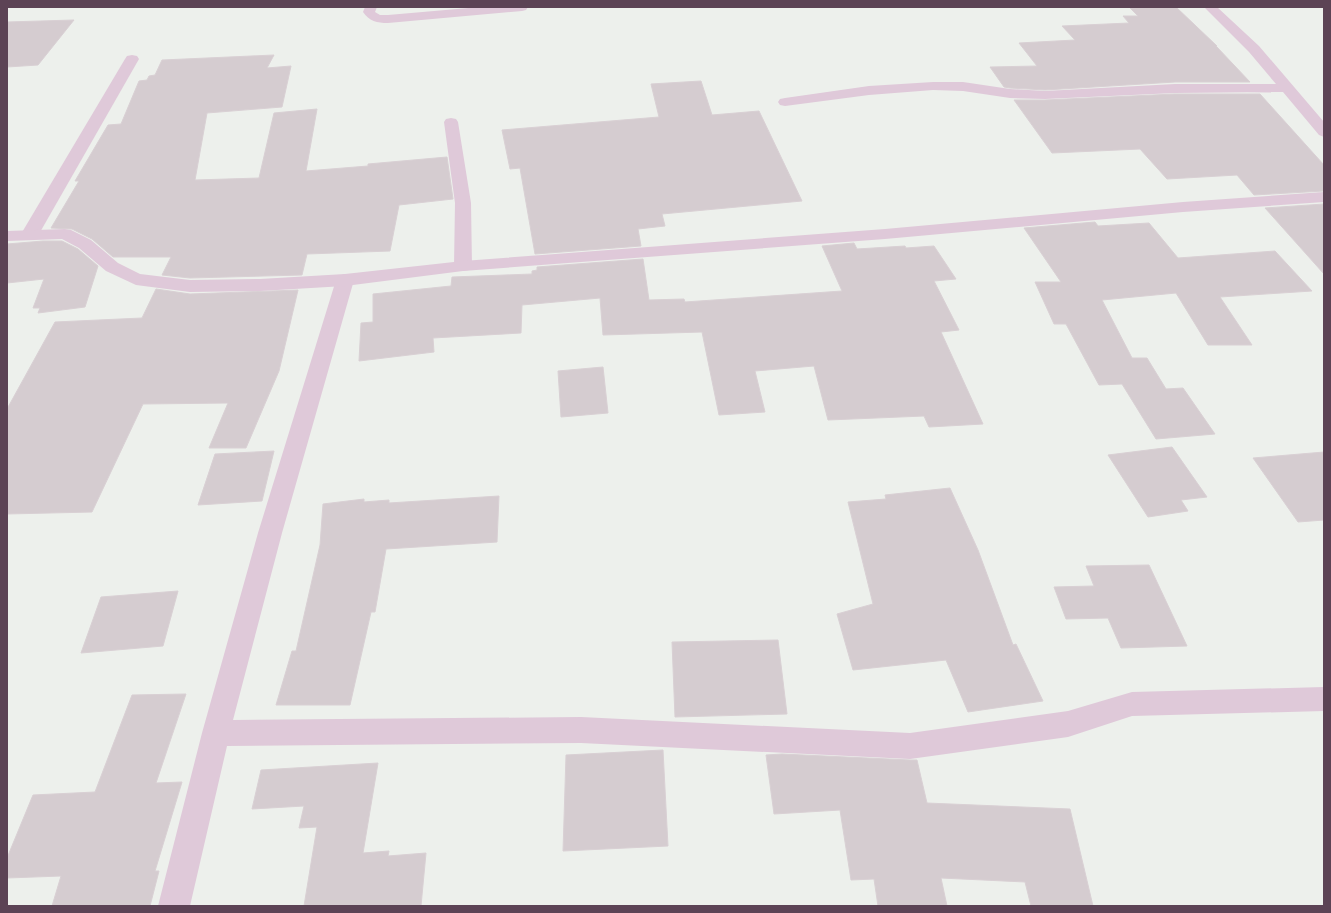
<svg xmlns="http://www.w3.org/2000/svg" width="1331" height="913" viewBox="0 0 1331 913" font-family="Jost,sans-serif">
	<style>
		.building { fill: #d5ccd0; stroke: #d9d0d4 }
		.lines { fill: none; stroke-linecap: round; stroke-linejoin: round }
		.minor { fill: #dfc9d9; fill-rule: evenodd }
		.tertiary { fill: #dfc9d9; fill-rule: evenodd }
	</style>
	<rect width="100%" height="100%" fill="#edf0ec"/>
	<g class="building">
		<path d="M1129,7H1176L1217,46H1216L1250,82H1175L1045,90L1010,88L1004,87L990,67L1037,66L1019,43L1075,40L1062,26L1129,23L1123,16H1138Z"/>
		<path d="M74,20L38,65L7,67V22Z"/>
		<path d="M274,55L267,68L291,66L282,107L207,113L195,180L259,178L274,113L317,109L306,171L368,166V164L447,157L453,199L399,205L390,251L307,254L302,275L190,278L162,275L171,257H113L92,239L72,229L51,228L79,181H75L108,125L121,124L139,81L147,80L149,76L155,75L162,60Z"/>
		<path d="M701,81L712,115L759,111L802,201L662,214L665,226L638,229L641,246L535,254L520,168L510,169L502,130L659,117L651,84Z"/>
		<path d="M1175,94H1260L1324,165V191L1254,195L1237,175L1167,179L1140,149L1052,153L1014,100H1045Z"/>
		<path d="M1324,204V274L1265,208Z"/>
		<path d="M1095,222L1098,226L1149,223L1178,258L1275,251L1312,291L1220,297L1252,345H1208L1176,293L1102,300L1132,358H1147L1166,389L1183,388L1215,434L1156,439L1122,384L1099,385L1066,324H1054L1035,282H1061L1024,228Z"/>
		<path d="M43,241H62L78,249L98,266L85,307L38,313L40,308H33L44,279L7,283V244Z"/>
		<path d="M854,243L857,249L905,246L906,248L934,246L956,279L934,281L959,330L941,332L983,424L929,427L924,416L828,420L814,366L755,371L765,412L719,415L702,332L603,335L600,298L522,305L521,333L433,338L434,352L359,361L361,323L373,322V294L451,286L452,277L532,274V271L537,270V267L643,259L649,300L684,299L685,302L842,291L822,246Z"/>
		<path d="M156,289L190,294L298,290L279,371L246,448H209L228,403L143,404L92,512L7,514V409L55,322L142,318Z"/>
		<path d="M603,367L608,413L561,417L558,371Z"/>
		<path d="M1172,447L1207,497L1181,500L1188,511L1148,517L1108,455Z"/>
		<path d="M274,451L262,501L198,505L215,454Z"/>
		<path d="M1324,452V520L1298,522L1253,458Z"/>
		<path d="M950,488L978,550L1013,645L1016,644L1043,701L968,712L946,660L853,670L837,614L873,604L848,502L886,499L885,495Z"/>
		<path d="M499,496L497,542L386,549L375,612H371L350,705H276L292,651H296L320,545L323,504L364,499V502L389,500V503Z"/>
		<path d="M1149,565L1187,646L1121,648L1108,618L1066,619L1054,587L1094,586L1086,566Z"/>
		<path d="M178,591L163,646L81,653L101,597Z"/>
		<path d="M778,640L787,714L675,717L672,642Z"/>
		<path d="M186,694L156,783L182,782L155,871H159L150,906H52L61,876L7,878V858L33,795L95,792L132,695Z"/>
		<path d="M663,750L668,846L563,851L566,755Z"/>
		<path d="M782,754L910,760H917L927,803L1070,809L1093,906H1031L1025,882L941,878L947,906H878L874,879L851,880L840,810L774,814L766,755Z"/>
		<path d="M378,763L363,853L389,851L388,856L426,853L421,906H304L317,827L299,828L304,806L252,809L261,770Z"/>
	</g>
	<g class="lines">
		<g class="minor">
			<path d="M365,7H377L375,12L380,15H388L480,7H528L526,10L522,11L388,23C377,23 369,21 363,12Z"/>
			<path d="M1204,7H1217L1259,46L1324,122V137L1319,135L1283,92L1175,93L1045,99L1010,98L963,91L933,90L869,95L785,106L780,105L778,102L780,99L785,98L869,86L933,82H963L1010,89L1045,91L1175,84H1276L1249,52Z"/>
			<path d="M132,55L137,56L139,59L39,234L36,238L30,239L24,238L21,234L125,59L127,56Z"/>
			<path d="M451,118L456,119L458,122L471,203L472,266L469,270L463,271L457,270L454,266L455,203L444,122L446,119Z"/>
			<path d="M345,274L351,276L354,280L282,533L233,720L581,717L910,733L1068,711L1132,692L1324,687V711L1132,716L1068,737L910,759L581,743L227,746L190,906H158L202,733L258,533L336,280L339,276Z"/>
		</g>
		<path class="tertiary" d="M1324,192V202L1183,212L885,239L463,271L345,286L260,291L190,292L136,285L106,271L79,248L62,239L7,241V231L65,229L71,230L91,240L118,263L140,274L190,280L260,279L345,274L463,261L885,229L1183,202Z"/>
	</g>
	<rect width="1331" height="913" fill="none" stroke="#5c4355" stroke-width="16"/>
</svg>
